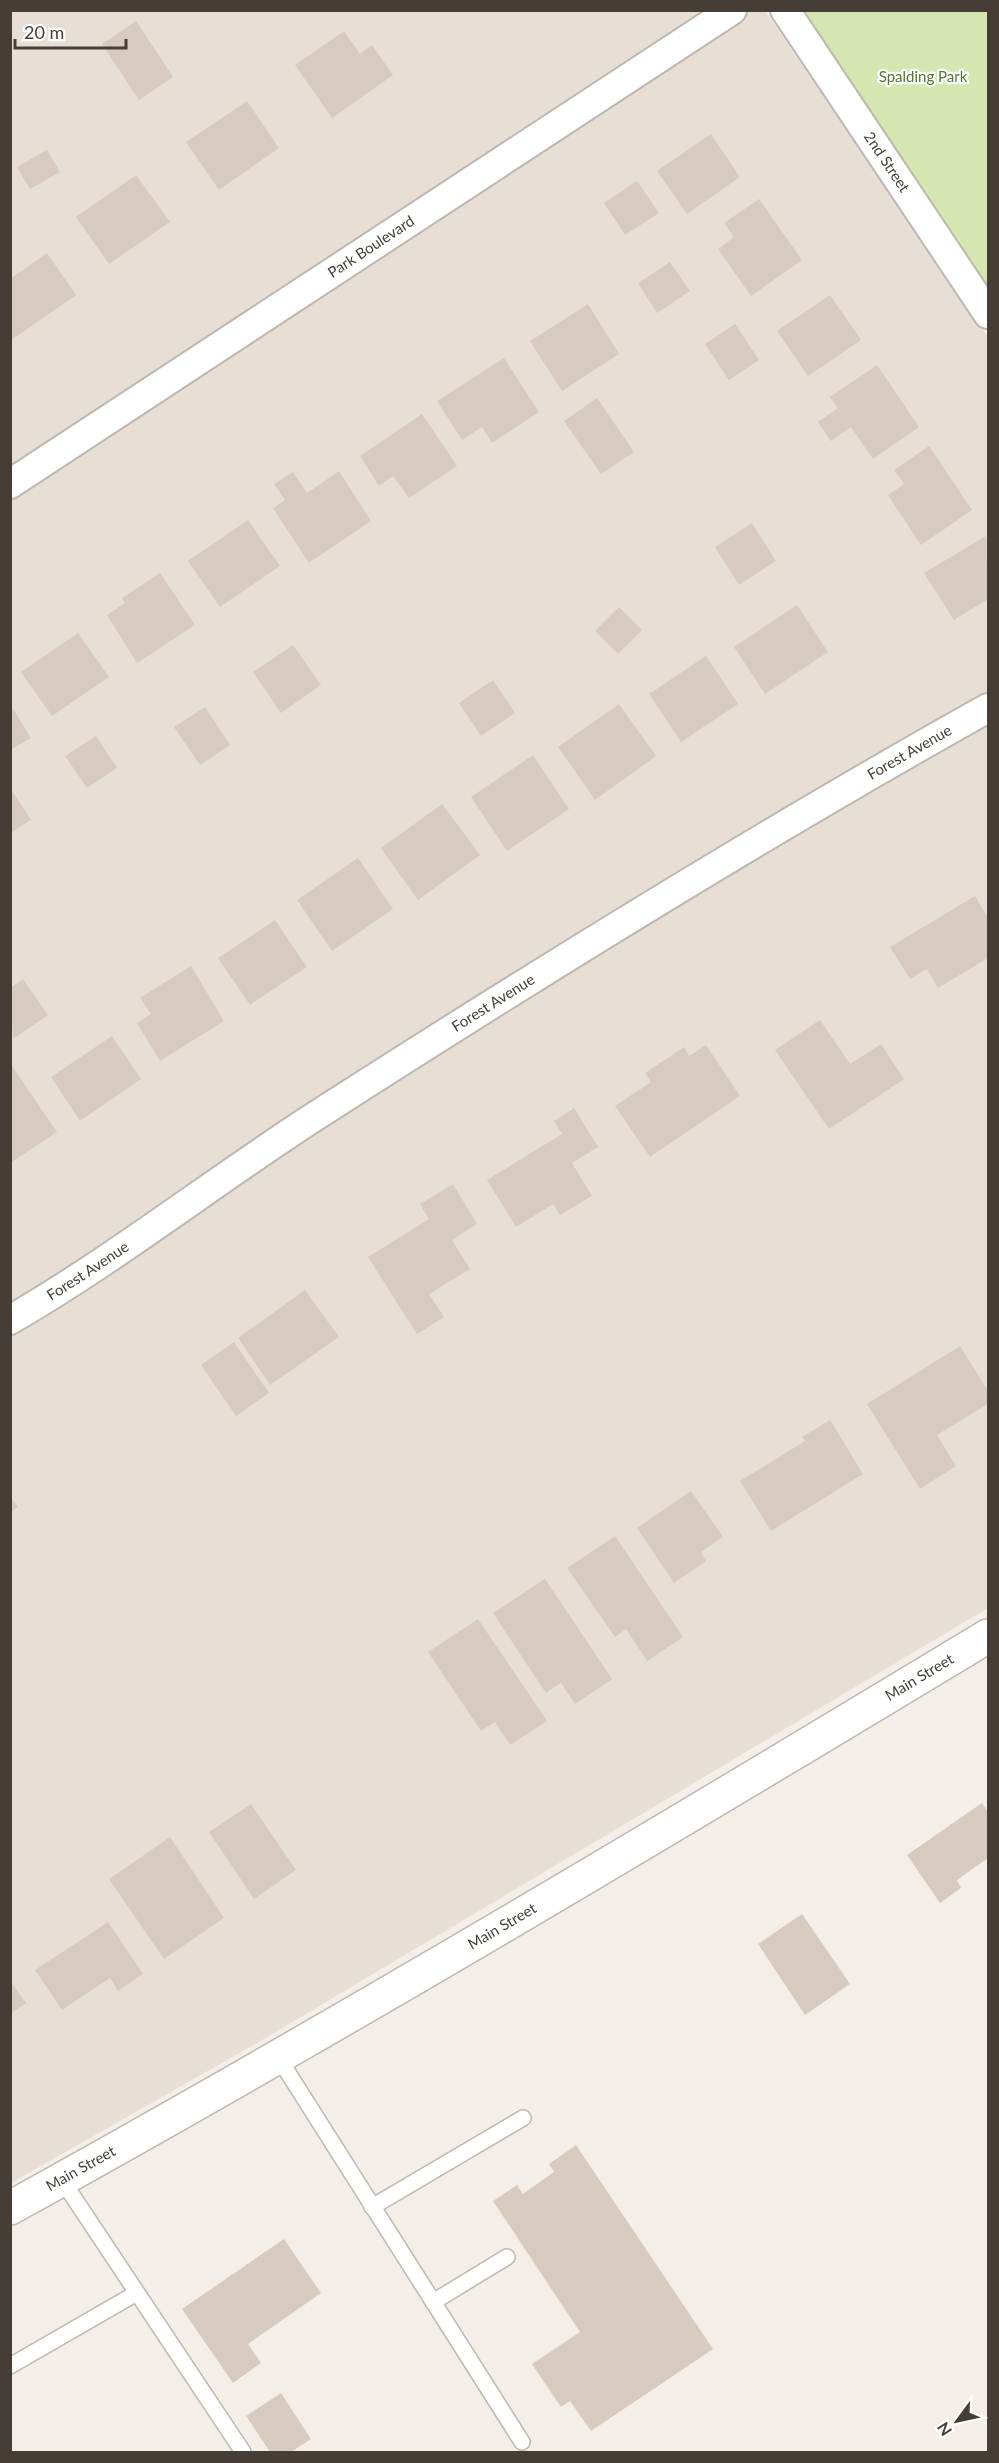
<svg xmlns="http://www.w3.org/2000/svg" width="999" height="2463" viewBox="0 0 999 2463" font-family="Lato,sans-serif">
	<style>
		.residential { fill: #e7dfd5 }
		.green { fill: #d6e6b1 }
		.building { fill: #d7cbc0 }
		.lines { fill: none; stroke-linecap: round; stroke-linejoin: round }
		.service-casing { stroke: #c1b7ad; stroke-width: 18 }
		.minor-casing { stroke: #c1b7ad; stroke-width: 32 }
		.tertiary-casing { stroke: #c1b7ad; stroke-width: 36 }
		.service { stroke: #fff; stroke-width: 15 }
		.minor { stroke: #fff; stroke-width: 28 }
		.tertiary { stroke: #fff; stroke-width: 33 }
		.labels { text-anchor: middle; stroke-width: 4.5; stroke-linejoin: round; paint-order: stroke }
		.park-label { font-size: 15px; fill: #52762b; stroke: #fff }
		.street-label { font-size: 15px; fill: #463d36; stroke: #fff }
	</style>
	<rect width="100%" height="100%" fill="#f3eee7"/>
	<path class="residential" d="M11,11H765L988,337V1608L262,2040L11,2183Z"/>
	<path class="green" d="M798,11H988V289Z"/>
	<g class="building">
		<path d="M136,21L173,77L139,100L102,44Z"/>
		<path d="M344,31L360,54L372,45L393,75L332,118L295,65Z"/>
		<path d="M247,101L279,148L219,190L186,142Z"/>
		<path d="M711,134L740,177L687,214L657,171Z"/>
		<path d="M47,150L60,172L30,189L17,167Z"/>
		<path d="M136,175L170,222L109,264L76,217Z"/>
		<path d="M637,181L659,213L625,235L604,203Z"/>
		<path d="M759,199L802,260L751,296L718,249L734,237L724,223Z"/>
		<path d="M47,253L76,295L10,341V279Z"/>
		<path d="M670,262L690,291L657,313L638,283Z"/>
		<path d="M830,295L861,340L808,376L777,331Z"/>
		<path d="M588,304L619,354L562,391L530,341Z"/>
		<path d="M735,324L759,360L729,380L705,344Z"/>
		<path d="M504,358L539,412L492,443L482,427L462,440L437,401Z"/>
		<path d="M877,365L919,427L873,459L851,427L831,441L818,422L838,408L830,397Z"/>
		<path d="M597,398L634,452L601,474L564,421Z"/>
		<path d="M422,414L457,466L409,498L393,476L379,486L360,456Z"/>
		<path d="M929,446L972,510L921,545L888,495L904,484L894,470Z"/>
		<path d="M339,471L371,521L309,563L273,508L285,500L274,484L293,472L307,493Z"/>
		<path d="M248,520L280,566L220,607L188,561Z"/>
		<path d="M752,523L776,561L739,585L715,547Z"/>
		<path d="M986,536L988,599L954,620L924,573Z"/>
		<path d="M160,573L195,625L137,663L107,615L125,603L122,598Z"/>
		<path d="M797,605L828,652L765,694L734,647Z"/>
		<path d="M619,607L642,630L618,654L595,631Z"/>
		<path d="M78,633L109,677L52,716L21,672Z"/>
		<path d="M293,645L321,685L281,713L253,672Z"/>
		<path d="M706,656L738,704L681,742L649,694Z"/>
		<path d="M493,680L515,713L481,736L459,703Z"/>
		<path d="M10,704L31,738L10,750Z"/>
		<path d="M619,704L656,756L595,800L558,747Z"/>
		<path d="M205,707L230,745L200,765L174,727Z"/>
		<path d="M96,736L117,768L87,788L65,756Z"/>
		<path d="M533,755L569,809L507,851L471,797Z"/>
		<path d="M10,788L31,820L10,833Z"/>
		<path d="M442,804L480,855L418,900L381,848Z"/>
		<path d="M358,858L393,909L332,951L297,900Z"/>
		<path d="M975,896L988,918V958L938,988L927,969L910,979L890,947Z"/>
		<path d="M275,920L307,967L250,1005L218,958Z"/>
		<path d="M191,966L224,1021L160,1061L137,1023L151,1014L140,998Z"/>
		<path d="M23,979L48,1015L13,1039L10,988Z"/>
		<path d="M820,1020L850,1064L881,1044L904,1079L829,1129L775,1050Z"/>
		<path d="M112,1036L141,1079L80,1121L51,1077Z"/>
		<path d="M706,1045L740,1096L650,1157L615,1106L651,1082L645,1073L684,1047L689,1056Z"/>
		<path d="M10,1063L57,1132L10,1163Z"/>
		<path d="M574,1108L598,1147L572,1163L592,1196L560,1215L553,1204L516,1227L487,1180L562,1134L554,1121Z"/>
		<path d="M453,1184L477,1224L452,1240L470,1269L429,1294L444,1317L417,1334L368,1257L429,1219L420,1204Z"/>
		<path d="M305,1290L339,1337L270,1385L238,1338Z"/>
		<path d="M234,1342L269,1393L236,1416L201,1365Z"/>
		<path d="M960,1346L988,1391V1404L937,1435L956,1466L920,1489L867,1404Z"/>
		<path d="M830,1420L863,1474L771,1531L740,1481L805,1441L802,1437Z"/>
		<path d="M691,1491L723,1537L701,1552L706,1561L674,1583L637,1528Z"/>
		<path d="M10,1496L18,1507L10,1512Z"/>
		<path d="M615,1536L683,1637L647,1661L626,1629L615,1637L567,1568Z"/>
		<path d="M545,1579L612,1679L575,1704L561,1683L546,1693L493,1613Z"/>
		<path d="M478,1619L547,1721L510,1745L495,1722L481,1731L428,1652Z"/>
		<path d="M982,1803L988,1812V1858L957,1880L961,1888L940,1903L907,1855Z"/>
		<path d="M251,1804L296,1870L254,1899L209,1832Z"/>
		<path d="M170,1837L224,1918L164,1959L109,1879Z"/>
		<path d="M802,1914L850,1984L805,2015L758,1944Z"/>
		<path d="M108,1922L143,1974L118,1991L110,1978L62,2010L35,1970Z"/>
		<path d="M10,1981L26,2003L10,2014Z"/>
		<path d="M576,2145L713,2349L591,2431L570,2401L561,2407L532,2364L580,2332L493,2201L517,2185L523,2194L554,2172L549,2164Z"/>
		<path d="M284,2239L321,2293L248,2344L261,2363L233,2383L182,2309Z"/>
		<path d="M281,2393L311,2439L291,2452H270L246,2416Z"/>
	</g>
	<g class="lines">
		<g class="service-casing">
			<g id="service">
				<path d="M278,2057L522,2442"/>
				<path d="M62,2180L243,2452"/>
				<path d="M372,2207L523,2118"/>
				<path d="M433,2302L507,2257"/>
				<path d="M10,2366L135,2294"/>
			</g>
		</g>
		<g class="minor-casing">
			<g id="minor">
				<path id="s1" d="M785,10L988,314"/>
				<path id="s2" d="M10,484L732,10"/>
				<path id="s3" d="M10,1320C115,1259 212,1183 314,1117C535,975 759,836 988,708"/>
			</g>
		</g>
		<g class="tertiary-casing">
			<g id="tertiary">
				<path id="s4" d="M10,2208C341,2025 665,1831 988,1636"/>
			</g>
		</g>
		<use href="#service" class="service"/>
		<use href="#minor" class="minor"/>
		<use href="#tertiary" class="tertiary"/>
	</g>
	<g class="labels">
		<g class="park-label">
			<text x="923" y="82">Spalding Park</text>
		</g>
		<g class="street-label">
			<text dy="5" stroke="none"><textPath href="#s1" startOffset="183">2nd Street</textPath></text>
			<text dy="5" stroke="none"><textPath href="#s2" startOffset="432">Park Boulevard</textPath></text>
			<text dy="5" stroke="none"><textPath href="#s3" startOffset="1064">Forest Avenue</textPath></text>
			<text dy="5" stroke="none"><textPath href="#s3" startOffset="578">Forest Avenue</textPath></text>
			<text dy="5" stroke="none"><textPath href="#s3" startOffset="92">Forest Avenue</textPath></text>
			<text dy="5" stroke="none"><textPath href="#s4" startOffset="1053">Main Street</textPath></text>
			<text dy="5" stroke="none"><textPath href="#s4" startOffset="567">Main Street</textPath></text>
			<text dy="5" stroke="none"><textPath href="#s4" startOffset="81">Main Street</textPath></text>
		</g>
	</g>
	<rect width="999" height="2463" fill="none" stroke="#463d36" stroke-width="24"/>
	<g transform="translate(957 2421) rotate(237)" stroke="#ffffff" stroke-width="4.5" paint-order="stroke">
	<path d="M0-4.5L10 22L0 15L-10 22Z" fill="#463d36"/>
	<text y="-9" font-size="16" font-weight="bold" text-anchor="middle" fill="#463d36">N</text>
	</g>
	<path d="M15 39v9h111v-9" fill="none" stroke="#463d36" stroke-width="3"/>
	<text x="24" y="39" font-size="18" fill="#463d36" stroke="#ffffff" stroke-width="4.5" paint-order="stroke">20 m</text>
</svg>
